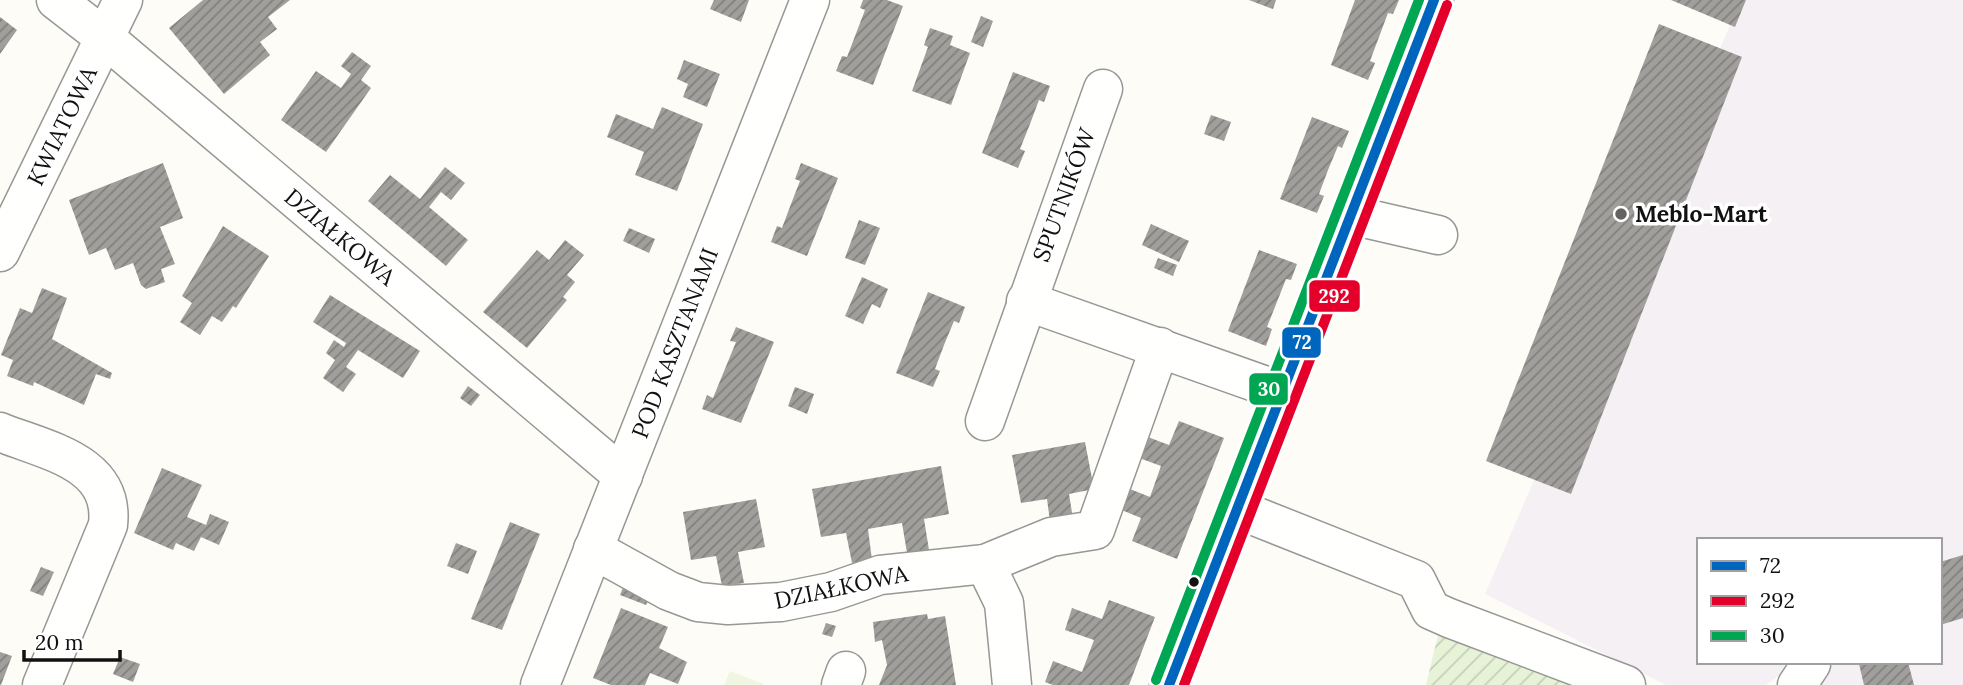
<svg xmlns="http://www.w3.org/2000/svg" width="1963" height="685" viewBox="0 0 1963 685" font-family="Lora,serif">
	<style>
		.industrial { fill: #f5f0f3 }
		.garden { fill: url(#garden-furrows) }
		.pitch { fill: #f0f6e1 }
		.building { fill: url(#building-hatch) }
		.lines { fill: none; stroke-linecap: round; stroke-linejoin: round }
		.minor-casing { stroke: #979795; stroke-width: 41 }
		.minor { stroke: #fffffe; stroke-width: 38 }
		.bus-1-casing { stroke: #fff; stroke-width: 16 }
		.bus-2-casing { stroke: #fff; stroke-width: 16 }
		.bus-3-casing { stroke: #fff; stroke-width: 16 }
		.bus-1 { stroke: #0065bd; stroke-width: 10 }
		.bus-2 { stroke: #e4002b; stroke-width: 10 }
		.bus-3 { stroke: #00a651; stroke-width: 10 }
		.poi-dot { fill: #646362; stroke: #fff; stroke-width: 2.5 }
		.bus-dot { fill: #111; stroke: #fff; stroke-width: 2.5 }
		.labels { text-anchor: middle; stroke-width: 7; stroke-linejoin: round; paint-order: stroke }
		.street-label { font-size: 23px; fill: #111; stroke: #fff }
		.poi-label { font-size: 23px; font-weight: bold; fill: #111; stroke: #fff; text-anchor: start }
		.line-badge { stroke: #fff; stroke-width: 2.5 }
		.badge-label { font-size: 19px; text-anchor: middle; font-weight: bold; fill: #fff }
	</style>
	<defs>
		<pattern id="garden-furrows" width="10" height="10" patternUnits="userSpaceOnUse" patternTransform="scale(1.75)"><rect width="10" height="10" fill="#e7f3d7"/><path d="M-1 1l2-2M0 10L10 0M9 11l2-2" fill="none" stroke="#c5cfb8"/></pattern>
		<pattern id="building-hatch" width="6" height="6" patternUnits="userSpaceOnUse" patternTransform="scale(1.75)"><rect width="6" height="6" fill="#a19f9c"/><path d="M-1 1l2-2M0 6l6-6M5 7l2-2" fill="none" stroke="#82807e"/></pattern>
	</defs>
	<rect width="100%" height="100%" fill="#fdfcf7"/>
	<path class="industrial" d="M1741,0H1963V685H1818L1805,662H1940V540H1699V662H1798L1766,685H1666L1485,594Z"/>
	<path class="garden" d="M1438,635L1443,637L1569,685H1426Z"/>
	<path class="pitch" d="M730,671L764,684L763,685H724Z"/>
	<g class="building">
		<path d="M203,0H290L268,17L277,29L260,42L270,55L224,94L169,28Z"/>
		<path d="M714,0H749L741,22L710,9Z"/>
		<path d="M863,0H887L903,6L873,85L836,71L842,56L847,57L865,10L860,8Z"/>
		<path d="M1249,0H1276L1273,9Z"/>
		<path d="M1355,0H1399L1393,14L1388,13L1370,61L1375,63L1368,80L1331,65Z"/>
		<path d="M1671,0H1746L1735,27Z"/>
		<path d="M981,16L993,21L983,47L971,42Z"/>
		<path d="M0,17L17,30L0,54Z"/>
		<path d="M1659,24L1742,57L1571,494L1486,461Z"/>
		<path d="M930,28L953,36L950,45L970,53L951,105L912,91L928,47L924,45Z"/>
		<path d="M352,52L371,66L361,80L371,88L326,152L281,120L316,71L341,88L351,74L341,66Z"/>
		<path d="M684,60L720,74L707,107L683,97L688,84L677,79Z"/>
		<path d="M1013,72L1050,86L1044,102L1039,100L1030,124L1020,149L1025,151L1018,168L982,153Z"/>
		<path d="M662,107L703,124L677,191L635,175L644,152L607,137L616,114L653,129Z"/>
		<path d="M1211,115L1231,122L1224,141L1204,134Z"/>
		<path d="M1312,117L1349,131L1342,148L1338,146L1328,170L1319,194L1324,196L1317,213L1280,199Z"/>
		<path d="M163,163L183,218L160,227L175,264L161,269L165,282L146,289L141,285L133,263L115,270L106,248L89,255L69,200Z"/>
		<path d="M801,163L838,178L807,256L771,242L777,226L782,228L791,204L800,181L795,179Z"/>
		<path d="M445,167L465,183L451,200L441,192L429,207L468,240L446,266L368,201L390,175L420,199Z"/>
		<path d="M859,220L880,228L865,265L845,258Z"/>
		<path d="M1151,224L1189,241L1179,262L1142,245Z"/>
		<path d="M223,226L269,256L236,308L233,306L222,322L212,316L200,335L180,322L192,303L182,296Z"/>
		<path d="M629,228L655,239L649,253L623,241Z"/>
		<path d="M565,240L584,255L567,275L575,282L563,297L567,300L527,348L483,312L537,250L549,260Z"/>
		<path d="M1259,250L1297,264L1291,280L1286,279L1267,327L1272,329L1266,346L1228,331Z"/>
		<path d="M1158,258L1177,265L1173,276L1154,268Z"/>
		<path d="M862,277L888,289L880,308L872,304L863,324L845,316Z"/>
		<path d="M42,288L67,298L52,339L112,373L110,379L96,374L84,405L34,382L33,386L7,376L13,360L1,355L20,308L32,313Z"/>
		<path d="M928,292L965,307L959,323L954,321L944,345L935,369L940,371L933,387L896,373Z"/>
		<path d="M330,295L420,351L403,378L358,350L346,367L356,374L343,392L323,378L335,360L326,353L334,340L344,347L346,343L313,322Z"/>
		<path d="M736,327L774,342L741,423L702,409L707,395L713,398L736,342L730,341Z"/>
		<path d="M468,386L480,395L471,406L460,398Z"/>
		<path d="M795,387L814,394L807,414L788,406Z"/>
		<path d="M1179,421L1224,438L1177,559L1132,541L1141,518L1112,506L1120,485L1150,497L1161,466L1131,455L1140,434L1169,445Z"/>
		<path d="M1085,442L1094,489L1069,494L1074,525L1051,529L1047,499L1021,503L1012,455Z"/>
		<path d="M941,466L949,514L924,519L929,550L907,553L902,523L868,529L872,560L852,563L846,533L821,537L812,489Z"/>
		<path d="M162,468L202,485L187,517L206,525L210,514L229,522L219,545L201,537L194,551L176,543L173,550L134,533Z"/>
		<path d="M756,499L765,547L738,552L744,583L722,586L716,556L691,560L683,512Z"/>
		<path d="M510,522L540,534L502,630L471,619Z"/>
		<path d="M456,543L477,551L468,574L447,566Z"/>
		<path d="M1963,555V618L1940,625V562Z"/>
		<path d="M41,567L54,572L43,596L30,591Z"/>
		<path d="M626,580L652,591L646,605L620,595Z"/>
		<path d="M1109,600L1155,617L1129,685H1053L1045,682L1053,661L1082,672L1094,640L1065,630L1072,608L1102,619Z"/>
		<path d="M621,608L668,627L659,648L687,662L678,684L650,673L645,685H611L593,678Z"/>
		<path d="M927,614L928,619L945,616L956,685H879L887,665L882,640L875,642L873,622Z"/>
		<path d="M826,623L836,626L832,637L822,634Z"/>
		<path d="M0,652L12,656L1,685H0Z"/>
		<path d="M120,657L140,664L133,682L113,674Z"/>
		<path d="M1865,662H1908L1914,685H1864L1859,664Z"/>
	</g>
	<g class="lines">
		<g class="minor-casing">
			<g id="minor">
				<path d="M56,0L105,38L623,476"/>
				<path d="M1351,215L1438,235"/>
				<path d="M0,252L123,0"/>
				<path d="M1026,301L1283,392"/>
				<path d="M985,421L1103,89"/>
				<path d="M0,432C47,451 115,462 108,525L42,685"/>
				<path d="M1237,509L1416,580L1431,610L1449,618L1626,685"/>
				<path d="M593,549L669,591L698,602L728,605L781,602L831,592L880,575L985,564L1051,537L1095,530L1160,347"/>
				<path d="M985,564L1004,603L1012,685"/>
				<path d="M540,685L810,0"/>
				<path d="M841,685L846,671"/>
				<path d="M1169,685L1434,0"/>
				<path d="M1797,685L1811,664"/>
			</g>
		</g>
		<use href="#minor" class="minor"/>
		<g class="bus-1-casing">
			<path id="bus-1" d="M1169,685L1434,0"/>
		</g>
		<g class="bus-2-casing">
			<path id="bus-2" d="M1184,685L1447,5"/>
		</g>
		<g class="bus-3-casing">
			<path id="bus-3" d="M1156,680L1419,0"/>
		</g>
		<use href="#bus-1" class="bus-1"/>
		<use href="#bus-2" class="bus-2"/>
		<use href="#bus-3" class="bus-3"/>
	</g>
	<circle class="poi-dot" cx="1621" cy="214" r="7"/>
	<circle class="bus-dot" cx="1194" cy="582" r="6"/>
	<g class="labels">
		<g class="street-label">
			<text transform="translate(62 126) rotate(-64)" y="8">KWIATOWA</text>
			<text transform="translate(1064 195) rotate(-70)" y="8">SPUTNIKÓW</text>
			<text transform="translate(340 237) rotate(40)" y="8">DZIAŁKOWA</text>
			<text transform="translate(675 343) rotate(-69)" y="8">POD KASZTANAMI</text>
			<text transform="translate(841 587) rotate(-12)" y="8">DZIAŁKOWA</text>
		</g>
		<g class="poi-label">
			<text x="1635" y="222">Meblo-Mart</text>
		</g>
	</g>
	<g class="line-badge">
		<rect x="1308" y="279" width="53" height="34" rx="7" fill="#e4002b"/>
		<rect x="1281" y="326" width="41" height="33" rx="7" fill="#0065bd"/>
		<rect x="1248" y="372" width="41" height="34" rx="7" fill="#00a651"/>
	</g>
	<g class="badge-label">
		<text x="1334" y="303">292</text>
		<text x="1302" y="349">72</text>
		<text x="1269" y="396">30</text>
	</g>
	<rect x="1697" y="538" width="245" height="126" fill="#ffffff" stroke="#a0a0a0" stroke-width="2"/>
	<rect x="1711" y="561" width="35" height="10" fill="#0065bd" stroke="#a0a0a0" stroke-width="2"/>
	<text x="1760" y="573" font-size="21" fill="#111111">72</text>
	<rect x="1711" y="596" width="35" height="10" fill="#e4002b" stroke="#a0a0a0" stroke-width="2"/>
	<text x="1760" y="608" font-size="21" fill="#111111">292</text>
	<rect x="1711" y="631" width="35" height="10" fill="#00a651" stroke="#a0a0a0" stroke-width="2"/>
	<text x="1760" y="643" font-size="21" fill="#111111">30</text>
	<path d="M24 650v10h96v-10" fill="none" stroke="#111111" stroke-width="3.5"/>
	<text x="35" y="650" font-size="21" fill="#111111" stroke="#ffffff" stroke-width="5" paint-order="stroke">20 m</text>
</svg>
